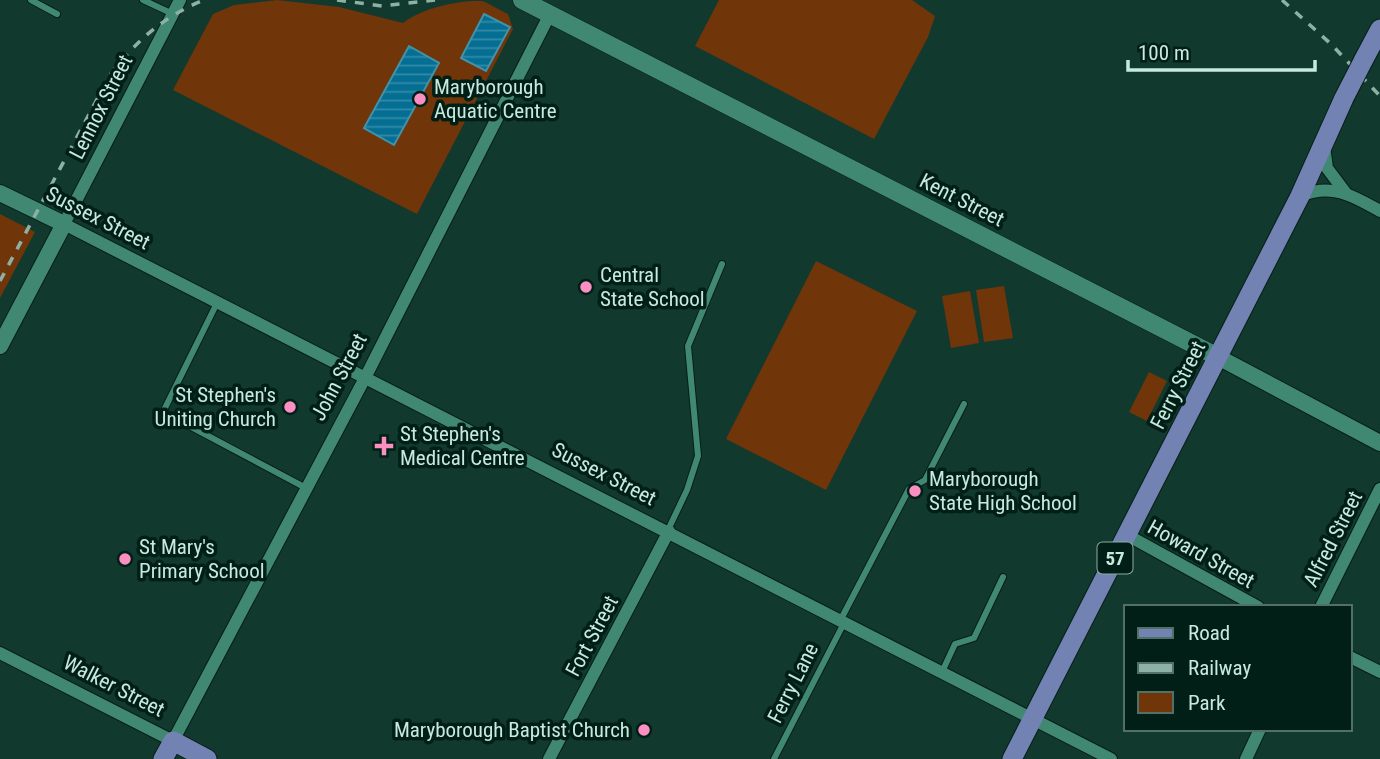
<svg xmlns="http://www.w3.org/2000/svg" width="1380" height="759" viewBox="0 0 1380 759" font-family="'Roboto Condensed',sans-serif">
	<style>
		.park { fill: #703509 }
		.water { fill: url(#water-rules); stroke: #4093aa; stroke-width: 2 }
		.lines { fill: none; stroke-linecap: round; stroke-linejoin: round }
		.service-casing { stroke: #071e17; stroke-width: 8 }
		.minor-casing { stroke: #071e17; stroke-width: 14 }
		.tertiary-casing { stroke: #071e17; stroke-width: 18 }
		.secondary-casing { stroke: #071e17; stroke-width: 19 }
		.primary-casing { stroke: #071e17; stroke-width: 21 }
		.service { stroke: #408872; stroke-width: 6 }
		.minor { stroke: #408872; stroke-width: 12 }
		.tertiary { stroke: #408872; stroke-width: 16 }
		.secondary { stroke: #408872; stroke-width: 18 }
		.primary { stroke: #7182b3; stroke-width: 19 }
		.rail { stroke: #8db1a5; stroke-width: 3.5; stroke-dasharray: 9 9; stroke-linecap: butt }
		.primary-bridge-casing { stroke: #071e17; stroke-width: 21; stroke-linecap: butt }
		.primary-bridge { stroke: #7182b3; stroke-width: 19 }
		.poi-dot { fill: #fc8fc2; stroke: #011f16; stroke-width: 2.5 }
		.labels { text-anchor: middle; stroke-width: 7; stroke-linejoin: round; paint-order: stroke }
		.shield { fill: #011f16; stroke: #8cada2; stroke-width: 2 }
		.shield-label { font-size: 19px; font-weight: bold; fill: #c8eade }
		.poi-label { font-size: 21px; fill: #c8eade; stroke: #011f16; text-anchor: start }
		.street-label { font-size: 21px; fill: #c8eade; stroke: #011f16 }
	</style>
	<defs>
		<pattern id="water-rules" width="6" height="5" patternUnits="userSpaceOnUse" patternTransform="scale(1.75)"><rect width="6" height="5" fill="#056e93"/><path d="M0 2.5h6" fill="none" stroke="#348aa7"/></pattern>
	</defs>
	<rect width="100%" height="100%" fill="#12392e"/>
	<g class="park">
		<path d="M277,0L339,7L403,23C422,8 458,0 482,1C491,4 499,10 508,14L513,29L417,214L173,90L213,14L234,5Z"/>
		<path d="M719,0H912L935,16L928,37L874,139L695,46Z"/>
		<path d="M0,214L35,232L0,298Z"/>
		<path d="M816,261L917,311L826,490L726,439Z"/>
		<path d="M1004,286L1013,338L984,342L976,290Z"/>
		<path d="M970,291L979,343L951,348L942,296Z"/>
		<path d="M1149,372L1167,381L1147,421L1129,412Z"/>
	</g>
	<g class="water">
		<path d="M484,14L510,27L486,71L461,58Z"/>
		<path d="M409,46L439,63L394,145L364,128Z"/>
	</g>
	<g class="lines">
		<g class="service-casing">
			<g id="service">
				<path d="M31,0L57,14"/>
				<path d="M143,0L173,14"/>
				<path d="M217,303L163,412L306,488"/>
				<path d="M668,530L687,490L698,456L688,346L722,264"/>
				<path d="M840,621L909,489L925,480L964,404"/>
				<path d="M942,672L955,644L974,638L1003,577"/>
				<path d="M774,759L844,623"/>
			</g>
		</g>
		<g class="minor-casing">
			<g id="minor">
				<path d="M180,0L64,224L1111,759"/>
				<path d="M1324,146L1327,168L1345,192"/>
				<path d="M1300,196C1332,183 1352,195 1380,211"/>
				<path d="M1127,535L1258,607"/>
				<path d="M1321,607L1380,489"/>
				<path d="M0,653L173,741L366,376L550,14"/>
				<path d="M1350,657L1380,672"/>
				<path d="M549,759L669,531"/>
				<path d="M1246,759L1260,729"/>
			</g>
		</g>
		<g class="tertiary-casing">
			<g id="tertiary">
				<path d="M0,193L64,224L0,346"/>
				<path d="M1218,357L1380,443"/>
			</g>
		</g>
		<g class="secondary-casing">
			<path id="secondary" d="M522,0L1218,357"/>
		</g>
		<g class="primary-casing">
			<g id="primary">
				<path d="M1363,61L1380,29"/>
				<path d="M163,759L173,741L207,759"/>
				<path d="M1012,759L1300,196L1344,98"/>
			</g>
		</g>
		<use href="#service" class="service"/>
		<use href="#minor" class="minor"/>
		<use href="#tertiary" class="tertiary"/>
		<use href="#secondary" class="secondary"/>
		<use href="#primary" class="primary"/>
		<g class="rail">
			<path d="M337,0L382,6L435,0"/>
			<path d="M1282,0L1331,44L1380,96"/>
			<path d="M0,281L110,75C136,41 164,16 204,0"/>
		</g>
		<g class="primary-bridge-casing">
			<path id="primary-bridge" d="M1344,98L1363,61"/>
		</g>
		<use href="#primary-bridge" class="primary-bridge"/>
	</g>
	<g class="poi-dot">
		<circle cx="420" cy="99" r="7"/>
		<circle cx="586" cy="287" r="7"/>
		<circle cx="290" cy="407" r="7"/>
		<path d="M380.5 435.5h7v7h7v7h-7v7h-7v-7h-7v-7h7z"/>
		<circle cx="915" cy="491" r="7"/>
		<circle cx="125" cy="559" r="7"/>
		<circle cx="644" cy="730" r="7"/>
	</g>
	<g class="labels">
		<rect class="shield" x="1097.5" y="542.5" width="35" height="31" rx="5"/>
		<g class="shield-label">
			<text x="1115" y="565">57</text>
		</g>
		<g class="poi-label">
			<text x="434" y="94">Maryborough<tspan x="434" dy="24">Aquatic Centre</tspan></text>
			<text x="600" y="282">Central<tspan x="600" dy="24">State School</tspan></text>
			<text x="276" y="402" text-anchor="end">St Stephen's<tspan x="276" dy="24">Uniting Church</tspan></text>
			<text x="400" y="441">St Stephen's<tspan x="400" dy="24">Medical Centre</tspan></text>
			<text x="929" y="486">Maryborough<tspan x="929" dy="24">State High School</tspan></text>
			<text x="139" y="554">St Mary's<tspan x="139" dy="24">Primary School</tspan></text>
			<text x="630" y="737" text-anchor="end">Maryborough Baptist Church</text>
		</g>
		<g class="street-label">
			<text transform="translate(101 107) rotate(-63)" y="7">Lennox Street</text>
			<text transform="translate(962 200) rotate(27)" y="7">Kent Street</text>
			<text transform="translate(98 218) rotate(27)" y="7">Sussex Street</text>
			<text transform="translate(339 377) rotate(-62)" y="7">John Street</text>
			<text transform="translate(1178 385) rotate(-63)" y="7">Ferry Street</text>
			<text transform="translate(604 474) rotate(27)" y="7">Sussex Street</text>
			<text transform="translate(1333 539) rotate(-63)" y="7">Alfred Street</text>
			<text transform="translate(1201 554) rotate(29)" y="7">Howard Street</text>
			<text transform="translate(592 636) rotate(-62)" y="7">Fort Street</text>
			<text transform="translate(793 683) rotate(-63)" y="7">Ferry Lane</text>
			<text transform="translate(114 686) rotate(27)" y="7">Walker Street</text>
		</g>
	</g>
	<rect x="1124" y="605" width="228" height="126" fill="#011f16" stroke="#517066" stroke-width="2"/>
	<rect x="1138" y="628" width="35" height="10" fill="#7182b3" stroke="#517066" stroke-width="2"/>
	<text x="1188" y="640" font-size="21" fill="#c8eade">Road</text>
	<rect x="1138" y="663" width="35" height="10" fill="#8db1a5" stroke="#517066" stroke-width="2"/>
	<text x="1188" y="675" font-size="21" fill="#c8eade">Railway</text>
	<rect x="1138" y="692" width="35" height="21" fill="#703509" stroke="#517066" stroke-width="2"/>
	<text x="1188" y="710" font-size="21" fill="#c8eade">Park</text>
	<path d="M1128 60v10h187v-10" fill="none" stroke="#c8eade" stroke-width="3.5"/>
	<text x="1138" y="60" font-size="21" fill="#c8eade" stroke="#011f16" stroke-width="5" paint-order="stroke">100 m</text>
</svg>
